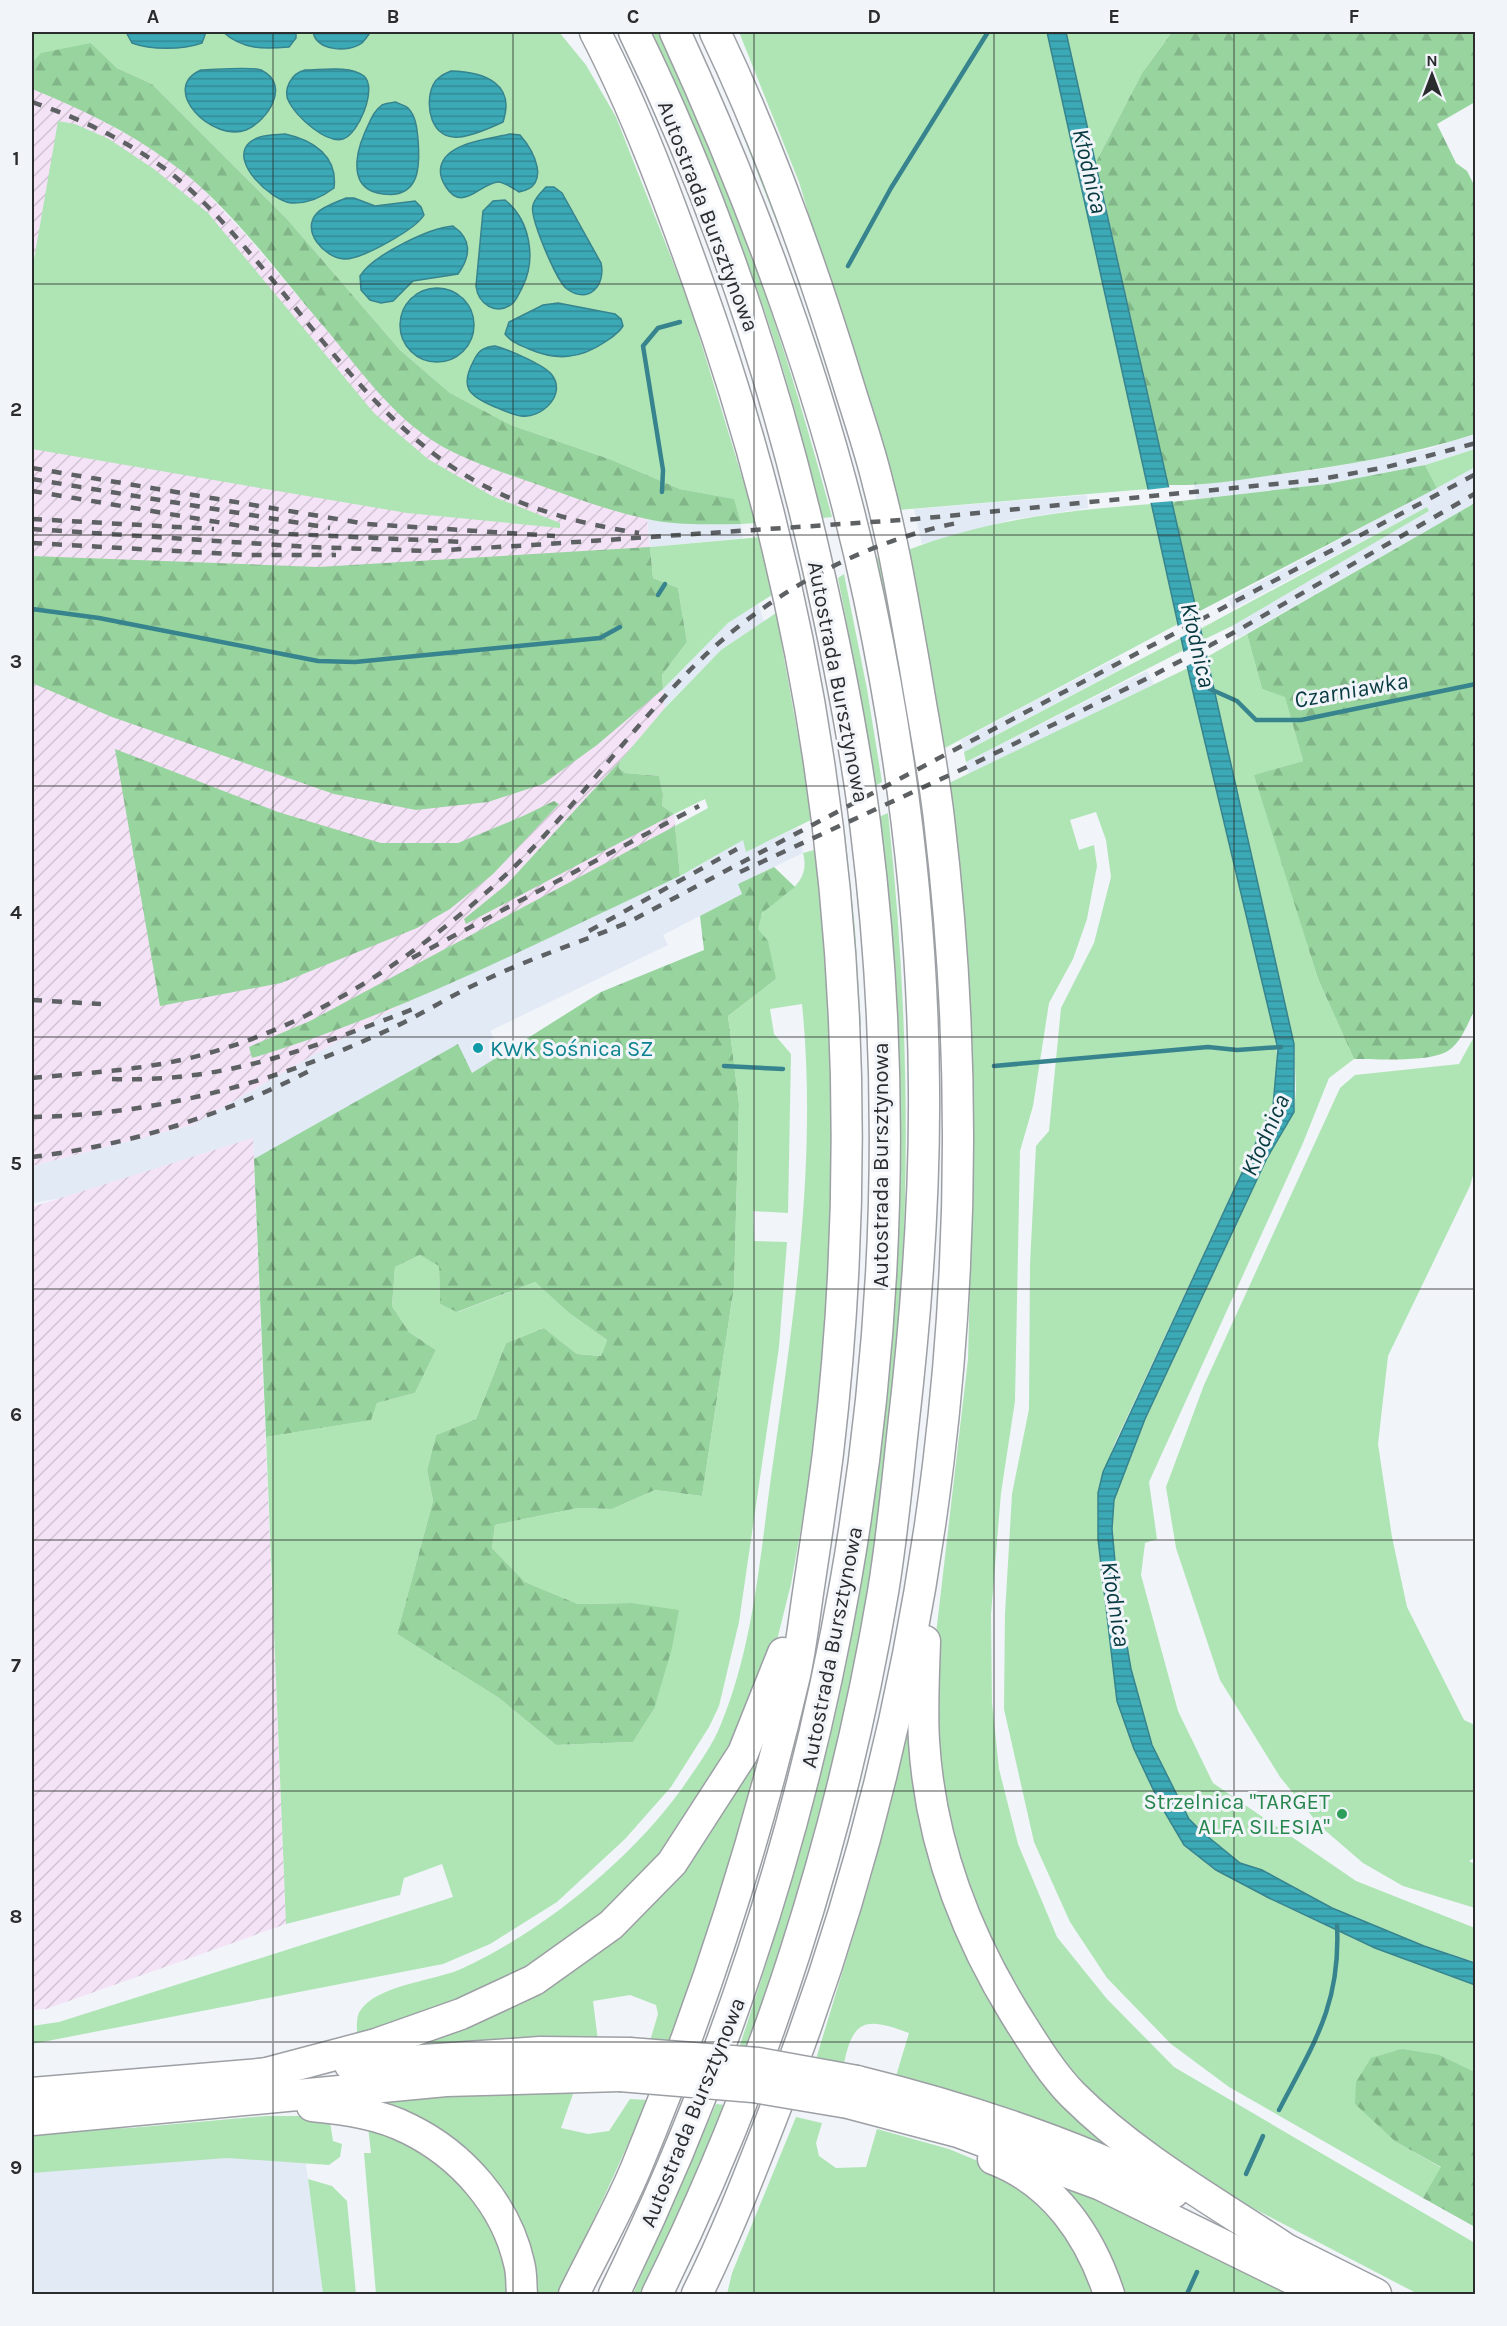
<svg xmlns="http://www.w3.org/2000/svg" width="1507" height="2326" viewBox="0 0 1507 2326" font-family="Karla,sans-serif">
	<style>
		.built { fill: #e2eaf5 }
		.industrial { fill: url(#industrial-furrows) }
		.green { fill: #afe5b5 }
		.forest { fill: url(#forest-firs) }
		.water { fill: url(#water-rules); stroke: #37848e; stroke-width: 1.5 }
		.pier { fill: #f1f4f9 }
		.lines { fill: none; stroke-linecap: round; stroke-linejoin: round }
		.stream { stroke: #37848e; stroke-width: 4.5 }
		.highway-casing { stroke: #9c9fa4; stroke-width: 33 }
		.highway { stroke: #fff; stroke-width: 30 }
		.rail { stroke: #5e6163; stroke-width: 4.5; stroke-dasharray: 10 10; stroke-linecap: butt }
		.highway-bridge-casing { stroke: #9c9fa4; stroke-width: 33; stroke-linecap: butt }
		.highway-bridge { stroke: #fff; stroke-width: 30 }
		.grid { fill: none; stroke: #2a2c2d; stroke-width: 1.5; stroke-opacity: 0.55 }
		.culture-dot { fill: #0f9aa8; stroke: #f1f4f9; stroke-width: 2 }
		.leisure-dot { fill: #2e9e5b; stroke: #f1f4f9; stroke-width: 2 }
		.labels { text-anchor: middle; stroke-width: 6; stroke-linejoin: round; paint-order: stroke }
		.street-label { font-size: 22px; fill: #2a2c2d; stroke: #f1f4f9 }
		.culture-label { font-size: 22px; fill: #0d838f; stroke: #f1f4f9; text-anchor: start }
		.leisure-label { font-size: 22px; fill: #27864d; stroke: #f1f4f9; text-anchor: end }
		.water-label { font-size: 24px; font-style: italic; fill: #083b41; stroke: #f1f4f9 }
		.neatline { fill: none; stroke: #2a2c2d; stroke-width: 2 }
		.grid-label { font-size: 20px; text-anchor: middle; font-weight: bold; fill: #2a2c2d }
	</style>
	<defs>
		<pattern id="industrial-furrows" width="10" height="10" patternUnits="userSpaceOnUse" patternTransform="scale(1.5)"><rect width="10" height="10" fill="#f4e3f6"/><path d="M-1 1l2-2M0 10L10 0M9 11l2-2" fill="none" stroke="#d1c3d3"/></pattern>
		<pattern id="forest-firs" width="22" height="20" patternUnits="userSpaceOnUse" patternTransform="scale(1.5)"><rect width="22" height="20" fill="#97d49e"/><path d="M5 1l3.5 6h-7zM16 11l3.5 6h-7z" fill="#82b688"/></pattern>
		<pattern id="water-rules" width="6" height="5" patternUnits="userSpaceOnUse" patternTransform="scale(1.5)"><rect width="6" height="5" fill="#3ca9b7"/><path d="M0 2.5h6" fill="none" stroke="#338a95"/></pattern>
	</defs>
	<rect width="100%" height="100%" fill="#f1f4f9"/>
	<g class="built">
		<path d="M1475,434V449L1424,465L1327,484L1196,499L1194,485L1321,469L1428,449Z"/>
		<path d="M1475,467V503L1238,638L1232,626L1429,511L1427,507L1233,609L1228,599Z"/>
		<path d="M1087,495L1088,508L1010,520L922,544L914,509Z"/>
		<path d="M647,519L683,523L741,524L743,538L650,547Z"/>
		<path d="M758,604L764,621L721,650L664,708L663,689L728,623Z"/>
		<path d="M1119,657L1124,667L964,752L961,740Z"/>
		<path d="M1147,671L1154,684L969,774L966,762Z"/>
		<path d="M798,827L803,853L738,884L742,894L663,935L668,945L490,1031L503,1056L472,1073L457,1045L254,1159L253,1138L62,1198L32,1203V1166L192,1125L399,1006L680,876L743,839L747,851Z"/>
		<path d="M302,2135L323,2294H32V2161Z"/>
	</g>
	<g class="industrial">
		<path d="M32,89L85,111L135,139L173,163L201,187L246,235L372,384L423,434L453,452L512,476L647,519L680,876L399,1006L192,1125L32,1166Z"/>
		<path d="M253,1138L286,1924L46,2009L32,2010V1207Z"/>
	</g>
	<g class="green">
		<path d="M32,32H559L586,65L616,117L689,303L756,523L741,524L733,499L680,489L612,460L511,425L450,393L400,350L287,219L152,84L117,68L91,43L32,63Z"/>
		<path d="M649,32H660C735,187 787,351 832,517L822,518C810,471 799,423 785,376C751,258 699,144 649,32Z"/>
		<path d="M698,32H706L796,251L789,254L729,100Z"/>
		<path d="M739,32H1047L1148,489L898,510L799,182Z"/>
		<path d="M1066,32H1172L1142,73L1096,162Z"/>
		<path d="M58,121L75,124L109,139L154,169L208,213L374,413L428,459L492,496L560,523V528L407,513L32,449V271Z"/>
		<path d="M1475,449V467L1437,488L1425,465Z"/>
		<path d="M1152,504L1178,624L943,749L905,551C984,520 1068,510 1152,504Z"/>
		<path d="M1427,507L1429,511L1232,626L1203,640L1200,629Z"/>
		<path d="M761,537L772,595L728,623L663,689L662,675L687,642L678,588L653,578L650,547Z"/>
		<path d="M882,555L922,761L915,764L877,558Z"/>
		<path d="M844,574L867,689L882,782L875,786L860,691L838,578Z"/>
		<path d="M804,594L841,804L836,806L799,598Z"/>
		<path d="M776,613L813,819L746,852L743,840L680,876L675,826L708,808L705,799L674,814L662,806L663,795L659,776L625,773L619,768L620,761L664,709L721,650Z"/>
		<path d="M1247,634L1262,689L1285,696L1303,761L1255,775L1318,979L1354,1059L1329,1078L1303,1143L1149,1482L1157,1539L1145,1543L1141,1575L1178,1711L1213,1783L1356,1881L1475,1928V1962L1424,1946L1332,1908L1262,1870L1240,1863L1201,1831L1189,1819L1152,1745L1131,1669L1118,1594L1112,1529L1114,1500L1145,1419L1267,1158L1294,1112L1296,1090L1294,1044L1207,657Z"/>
		<path d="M1181,638L1184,650L966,762L964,752Z"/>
		<path d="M1188,668L1274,1026C1279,1054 1277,1079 1273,1106L1114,1445L1098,1493V1539L1117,1701L1134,1749L1161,1806L1184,1845L1269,1898L1375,1948L1475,1985V2072L1440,2055L1396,2142L1442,2168L1423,2198L1229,2087L1171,2044L1107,1978L1070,1922L1034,1842L1004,1709L1005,1614L1012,1494L1029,1409L1030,1264L1036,1146L1049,1131L1061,1008L1094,943L1111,877L1106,840L1096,812L1070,820L1079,850L1094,845L1097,866L1087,919L1073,959L1049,1003L1033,1106L1020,1151L1015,1401L1001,1493L991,1614L992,1703L999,1769L1018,1844L1057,1937L1107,1999L1174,2067L1475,2243V2294H1418L1222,2192L1132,2129L1093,2094L1038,2030L974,1916L938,1790L936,1634L968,1359L972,1204V1050L947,784Z"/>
		<path d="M888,813C922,1122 908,1437 839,1741C815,1846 780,1947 747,2049L739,2048C785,1909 828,1768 854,1624C902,1357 910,1086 879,817Z"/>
		<path d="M845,833L855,929L861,1026H854L838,837Z"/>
		<path d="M818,849L831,1059L832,1246L819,1396L805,1506L791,1584L775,1648L736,1745L662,1858L617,1904L561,1949L474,2000L357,2035C357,2027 356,2017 360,2011C376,1985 434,1981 461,1969C542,1932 631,1860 683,1787C696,1768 713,1745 721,1724C753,1647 760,1558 771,1477C793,1323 818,1160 802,1004L770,1009L774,1034L791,1054L788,1213L753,1211L754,1241L787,1242L779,1347L739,1622L719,1706L709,1727L671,1787L625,1839L557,1902L490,1944L443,1964L32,2044V2026L59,2022L453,1897L442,1864L404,1878L400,1895L286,1924L266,1437L370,1420L377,1403L415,1393L436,1350L409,1332L392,1306L395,1267L420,1255L439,1265L440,1304L458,1312L535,1282L569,1313L607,1340L601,1356L577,1354L544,1328L506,1343L476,1419L436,1435L427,1470L433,1501L397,1634L499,1698L556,1745L633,1742L654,1709L631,1603L578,1604L525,1582L492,1548L495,1525L578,1508L612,1509L655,1490L702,1496L734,1287L739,1104L728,1016L776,979C770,964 760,946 758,931C753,897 815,898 803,853Z"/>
		<path d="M1475,1035V1168L1470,1186L1388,1356L1378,1444L1392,1537L1407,1607L1464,1720L1475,1725L1476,1857L1469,1861L1475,1864V1908L1403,1886L1363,1863L1320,1826L1280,1777L1220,1680L1176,1548L1166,1487L1204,1385L1340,1088L1355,1075L1459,1064Z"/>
		<path d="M913,1711L923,1798L1018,2037L1152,2170L896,2076L909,2033C868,2018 853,2017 844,2064L816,2059L870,1881Z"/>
		<path d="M767,1719L736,1842L672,2042L650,2041L658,2014L656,2005L630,1995L593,2001L598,2041L380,2051L619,1927Z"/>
		<path d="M501,2090L573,2094L561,2128L588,2134L609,2131L630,2099L648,2100L560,2294H528L497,2195L359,2102Z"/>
		<path d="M716,2104L726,2105L642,2294H633Z"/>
		<path d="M265,2116H313L330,2122L333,2141L342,2144L340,2157L329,2165L227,2158L32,2173V2131L130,2128Z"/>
		<path d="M796,2117L822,2123L816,2143L819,2156L836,2168L866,2167L877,2129L949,2149L997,2169L1069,2224L1100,2294H727L732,2273Z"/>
		<path d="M368,2126L446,2162L495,2221L514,2294H376L364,2153H371Z"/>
		<path d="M1038,2167L1301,2294H1117Z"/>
		<path d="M308,2179L332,2186L347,2201L356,2294H323Z"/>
	</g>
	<g class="forest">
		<path d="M1172,32H1475V102L1437,124L1456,163L1467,171L1475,187V434C1410,455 1342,466 1273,475C1238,480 1203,486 1168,485L1096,162L1142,73Z"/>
		<path d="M91,43L117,68L152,84L287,219L400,350L450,393L511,425L612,460L680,489L734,499L741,524C710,524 677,526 647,519C610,511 574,498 539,485C500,471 457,459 423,434C385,406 355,364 325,328C279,275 228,203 171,163C128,131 81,109 32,89V63L41,53Z"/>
		<path d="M1425,465L1437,488L1196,613L1172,502L1327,484Z"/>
		<path d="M1475,503L1474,1011C1467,1025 1460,1046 1444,1053C1423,1062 1377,1059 1354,1059L1318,979L1254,775L1303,761L1285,697L1262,689L1247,634Z"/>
		<path d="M650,547L653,578L678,588L687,642L662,675L663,689L597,745L543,784L488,802L416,810L334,794L112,717L32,683V556L318,567Z"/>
		<path d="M115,749L278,812L381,843H458L523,816L554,801L559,804L493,874L450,909L417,928L281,983L160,1006Z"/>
		<path d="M620,761L619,768L625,773L659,776L663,795L662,806L674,814L466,924L464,919L507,884Z"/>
		<path d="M675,826L680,876C540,941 401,1014 252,1058L249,1047L310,1021Z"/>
		<path d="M774,867L795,887L762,913L758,929L768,941L776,979L728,1016L739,1104L734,1287L702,1496L655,1490L612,1509L578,1508L495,1525L492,1548L525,1582L578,1604L631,1603L679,1610L672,1648L654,1709L633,1742L556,1745L499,1698L397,1634L433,1501L427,1470L436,1435L476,1419L506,1343L544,1328L577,1354L601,1356L607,1340L569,1313L535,1282L457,1312L440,1304L439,1266L420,1255L395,1267L392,1306L409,1332L436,1350L415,1393L377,1403L371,1420L266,1437L254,1159L458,1044L472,1073L601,992L704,950L700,916L742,894L738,884Z"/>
		<path d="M1402,2049L1440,2055L1475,2072V2227L1423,2198L1441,2167L1396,2142L1355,2104L1356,2082L1371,2058Z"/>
	</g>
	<g class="water">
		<path d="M126,32H206L202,43C182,50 151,50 132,43Z"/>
		<path d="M223,32H296V38L289,47C264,49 243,50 223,32Z"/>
		<path d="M313,32H371C368,35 365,40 362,43C348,53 317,51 313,32Z"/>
		<path d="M1047,32H1066L1294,1044V1112L1267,1158L1145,1419L1114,1500L1112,1529L1118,1594L1131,1669L1152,1745L1189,1819L1201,1831L1240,1863L1262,1870L1332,1908L1424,1946L1475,1963V1985L1375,1948L1269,1898L1216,1870L1184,1845L1161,1806L1134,1749L1117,1701L1098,1539V1493L1103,1472L1273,1106L1278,1049L1193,692Z"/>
		<path d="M201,70C214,70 250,66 261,70C292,85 267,121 246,130C213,143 158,89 201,70Z"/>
		<path d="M305,70C322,70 349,65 364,76C378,88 358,135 343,139C326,144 297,117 289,102C282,89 292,73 305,70Z"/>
		<path d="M451,71C484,72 516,83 503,122C490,128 473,136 459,137C431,140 424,105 433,85C437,77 444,74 451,71Z"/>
		<path d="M396,102C399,104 406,106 408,108C416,116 417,129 418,139C420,164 421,199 383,194C348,190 355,155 365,132C370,122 373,111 382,105C386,103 391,103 396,102Z"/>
		<path d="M285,134C314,140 338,157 334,188C321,198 308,204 291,203C272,201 229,162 249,143C259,134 273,135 285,134Z"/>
		<path d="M510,134L520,135C534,151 552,186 519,192C514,189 506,183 499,182C482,181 463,214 446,187C442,181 439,174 441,166C447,142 490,139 510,134Z"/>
		<path d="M546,187H554L562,193L601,263C606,285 589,305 567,289C557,282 529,217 533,205C535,198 541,192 546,187Z"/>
		<path d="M346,198H354L375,206L415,201L421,207L424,215C416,229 361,260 344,259C325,258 300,231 317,213C324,206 337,202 346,198Z"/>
		<path d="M505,200C530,220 537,259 522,288C519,293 517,300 512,304C496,316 478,304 476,286L483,211L493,201Z"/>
		<path d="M453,226C472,239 471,256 458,274L413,281L393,301L381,303L370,300L361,290L360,276C373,255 429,228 453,226Z"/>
		<circle cx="437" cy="325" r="37"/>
		<path d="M558,303L615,314L621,319L623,326C618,334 612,337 605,342C580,359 557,361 529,349C520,345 511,342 505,334L509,322L543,305Z"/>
		<path d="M495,346C507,349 545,365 552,375C567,395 541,419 521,416C513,415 503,410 495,407C469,396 459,388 474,360C479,350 484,347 495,346Z"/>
	</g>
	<g class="pier">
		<path d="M1172,487L1174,501L1149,503L1145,490Z"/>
		<path d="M1200,614L1202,626L1178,639L1176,627Z"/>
		<path d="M1206,640L1209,654L1185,667L1182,653Z"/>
	</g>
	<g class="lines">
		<g class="stream">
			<path d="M848,266L891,188L988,32"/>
			<path d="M662,492L663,470L643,346L658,328L680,322"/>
			<path d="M658,595L665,584"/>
			<path d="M32,609L99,618L318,661L355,662L600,638L620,627"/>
			<path d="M1210,689L1237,701L1256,720H1301L1476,684"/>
			<path d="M724,1066L783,1069"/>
			<path d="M994,1066L1208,1047L1237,1050L1281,1047"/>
			<path d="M1279,2110C1314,2043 1341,2004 1337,1925"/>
			<path d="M1246,2174L1263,2136"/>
			<path d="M1187,2294L1197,2272"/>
		</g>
		<g class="highway-casing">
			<g id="highway">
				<path d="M925,1641C924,1675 922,1708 924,1741C930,1840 964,1931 1015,2014C1032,2041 1051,2073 1073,2095C1134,2156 1212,2200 1283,2247"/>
				<path d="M350,2065L540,2052L629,2053"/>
				<path d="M263,2074L376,2044L461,2014L534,1980L611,1925L672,1863L743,1753L783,1653"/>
				<path d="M857,2081C967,2108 1071,2142 1173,2193"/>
				<path d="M32,2093L282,2072"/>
				<path d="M848,2103L958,2132L1101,2185L1323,2294"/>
				<path d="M312,2106C344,2109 380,2114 409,2129C462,2155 506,2205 519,2263C522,2273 521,2284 522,2294"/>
				<path d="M32,2120L446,2081L620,2076"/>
				<path d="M993,2159C1054,2182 1090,2236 1109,2294"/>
				<path d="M1264,2238L1376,2294"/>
				<path d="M574,2294C594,2253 618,2211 636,2168C702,2009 756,1843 795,1675C801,1648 804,1620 808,1593C815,1547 822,1500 828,1453C875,1053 834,662 698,282C668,198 636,111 595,32"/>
				<path d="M614,2294C834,1843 928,1330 866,831C855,741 837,652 817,564C776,382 716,200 634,32"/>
				<path d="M657,2294C766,2074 842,1834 883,1592C892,1538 897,1483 903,1428C916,1316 925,1202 924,1088C923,925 903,758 869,598C828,403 758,213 675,32"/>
				<path d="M697,2294C730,2228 756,2158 783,2089C938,1686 990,1247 939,819C933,768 923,718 915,668C904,607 894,544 878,484C870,450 858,416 848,383C811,262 769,145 715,32"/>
			</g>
		</g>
		<use href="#highway" class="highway"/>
		<g class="rail">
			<path d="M32,102C81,119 126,140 168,171C203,198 232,232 260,265C315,330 366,402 434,454C494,500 566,522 639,533"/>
			<path d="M32,468L367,524L555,536"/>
			<path d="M32,479L330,528"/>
			<path d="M32,491L289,534L466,542"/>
			<path d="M32,519L214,529"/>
			<path d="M32,529L310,547L429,551L532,545L916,519L1316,480L1387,467L1476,443"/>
			<path d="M32,543L247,555H336"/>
			<path d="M740,872L967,767L1150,677L1235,632L1476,493"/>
			<path d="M589,931L737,849"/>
			<path d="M412,958L699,806"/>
			<path d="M32,1000L101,1004"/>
			<path d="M32,1078C82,1073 132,1071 181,1060C305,1033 421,955 512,869C577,806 630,729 695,665C766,595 859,543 957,523"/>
			<path d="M112,1079C226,1083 311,1048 416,1008"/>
			<path d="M32,1117C156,1115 275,1083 388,1030C421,1015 451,995 485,980C531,958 581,942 629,922L1476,474"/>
			<path d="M32,1157C131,1145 227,1114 315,1068"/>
		</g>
		<g class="highway-bridge-casing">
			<g id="highway-bridge">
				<path d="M629,2053L758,2063L857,2081"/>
				<path d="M620,2076L753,2087L848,2103"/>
			</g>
		</g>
		<use href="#highway-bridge" class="highway-bridge"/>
	</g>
	<path class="grid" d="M273,32V2294M513,32V2294M754,32V2294M994,32V2294M1234,32V2294M32,284H1476M32,535H1476M32,786H1476M32,1037H1476M32,1289H1476M32,1540H1476M32,1791H1476M32,2042H1476"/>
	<circle class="culture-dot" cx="478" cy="1048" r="6"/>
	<circle class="leisure-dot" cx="1342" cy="1814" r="6"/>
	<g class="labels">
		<g class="street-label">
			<text transform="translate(709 216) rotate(69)" y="8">Autostrada Bursztynowa</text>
			<text transform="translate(839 682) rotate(79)" y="8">Autostrada Bursztynowa</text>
			<text transform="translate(880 1165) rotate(-90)" y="8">Autostrada Bursztynowa</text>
			<text transform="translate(831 1647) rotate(-79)" y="8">Autostrada Bursztynowa</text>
			<text transform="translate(692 2112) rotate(-68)" y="8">Autostrada Bursztynowa</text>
		</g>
		<g class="culture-label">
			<text x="490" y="1056">KWK Sośnica SZ</text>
		</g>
		<g class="leisure-label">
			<text x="1330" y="1809">Strzelnica "TARGET<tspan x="1330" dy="25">ALFA SILESIA"</tspan></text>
		</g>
		<g class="water-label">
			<text transform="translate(1090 171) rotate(77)" y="8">Kłodnica</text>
			<text transform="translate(1198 645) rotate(77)" y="8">Kłodnica</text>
			<text transform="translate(1351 690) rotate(-10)" y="8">Czarniawka</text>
			<text transform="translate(1265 1135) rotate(-66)" y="8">Kłodnica</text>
			<text transform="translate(1116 1604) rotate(81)" y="8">Kłodnica</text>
		</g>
	</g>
	<rect width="1507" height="2326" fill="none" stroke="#f1f4f9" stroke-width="66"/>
	<g transform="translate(1432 75)" stroke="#f1f4f9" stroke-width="4.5" paint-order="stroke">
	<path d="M0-4.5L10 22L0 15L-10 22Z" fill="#2a2c2d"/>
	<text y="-9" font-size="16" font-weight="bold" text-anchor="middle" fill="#2a2c2d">N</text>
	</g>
	<rect x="33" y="33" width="1441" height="2260" class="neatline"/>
	<g class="grid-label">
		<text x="153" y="23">A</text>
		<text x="393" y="23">B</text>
		<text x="633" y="23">C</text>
		<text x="874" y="23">D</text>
		<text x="1114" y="23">E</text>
		<text x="1354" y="23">F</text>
		<text x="16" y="165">1</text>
		<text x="16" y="416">2</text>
		<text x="16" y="668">3</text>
		<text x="16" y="919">4</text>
		<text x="16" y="1170">5</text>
		<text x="16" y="1421">6</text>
		<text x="16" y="1672">7</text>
		<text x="16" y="1923">8</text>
		<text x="16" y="2174">9</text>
	</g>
</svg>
